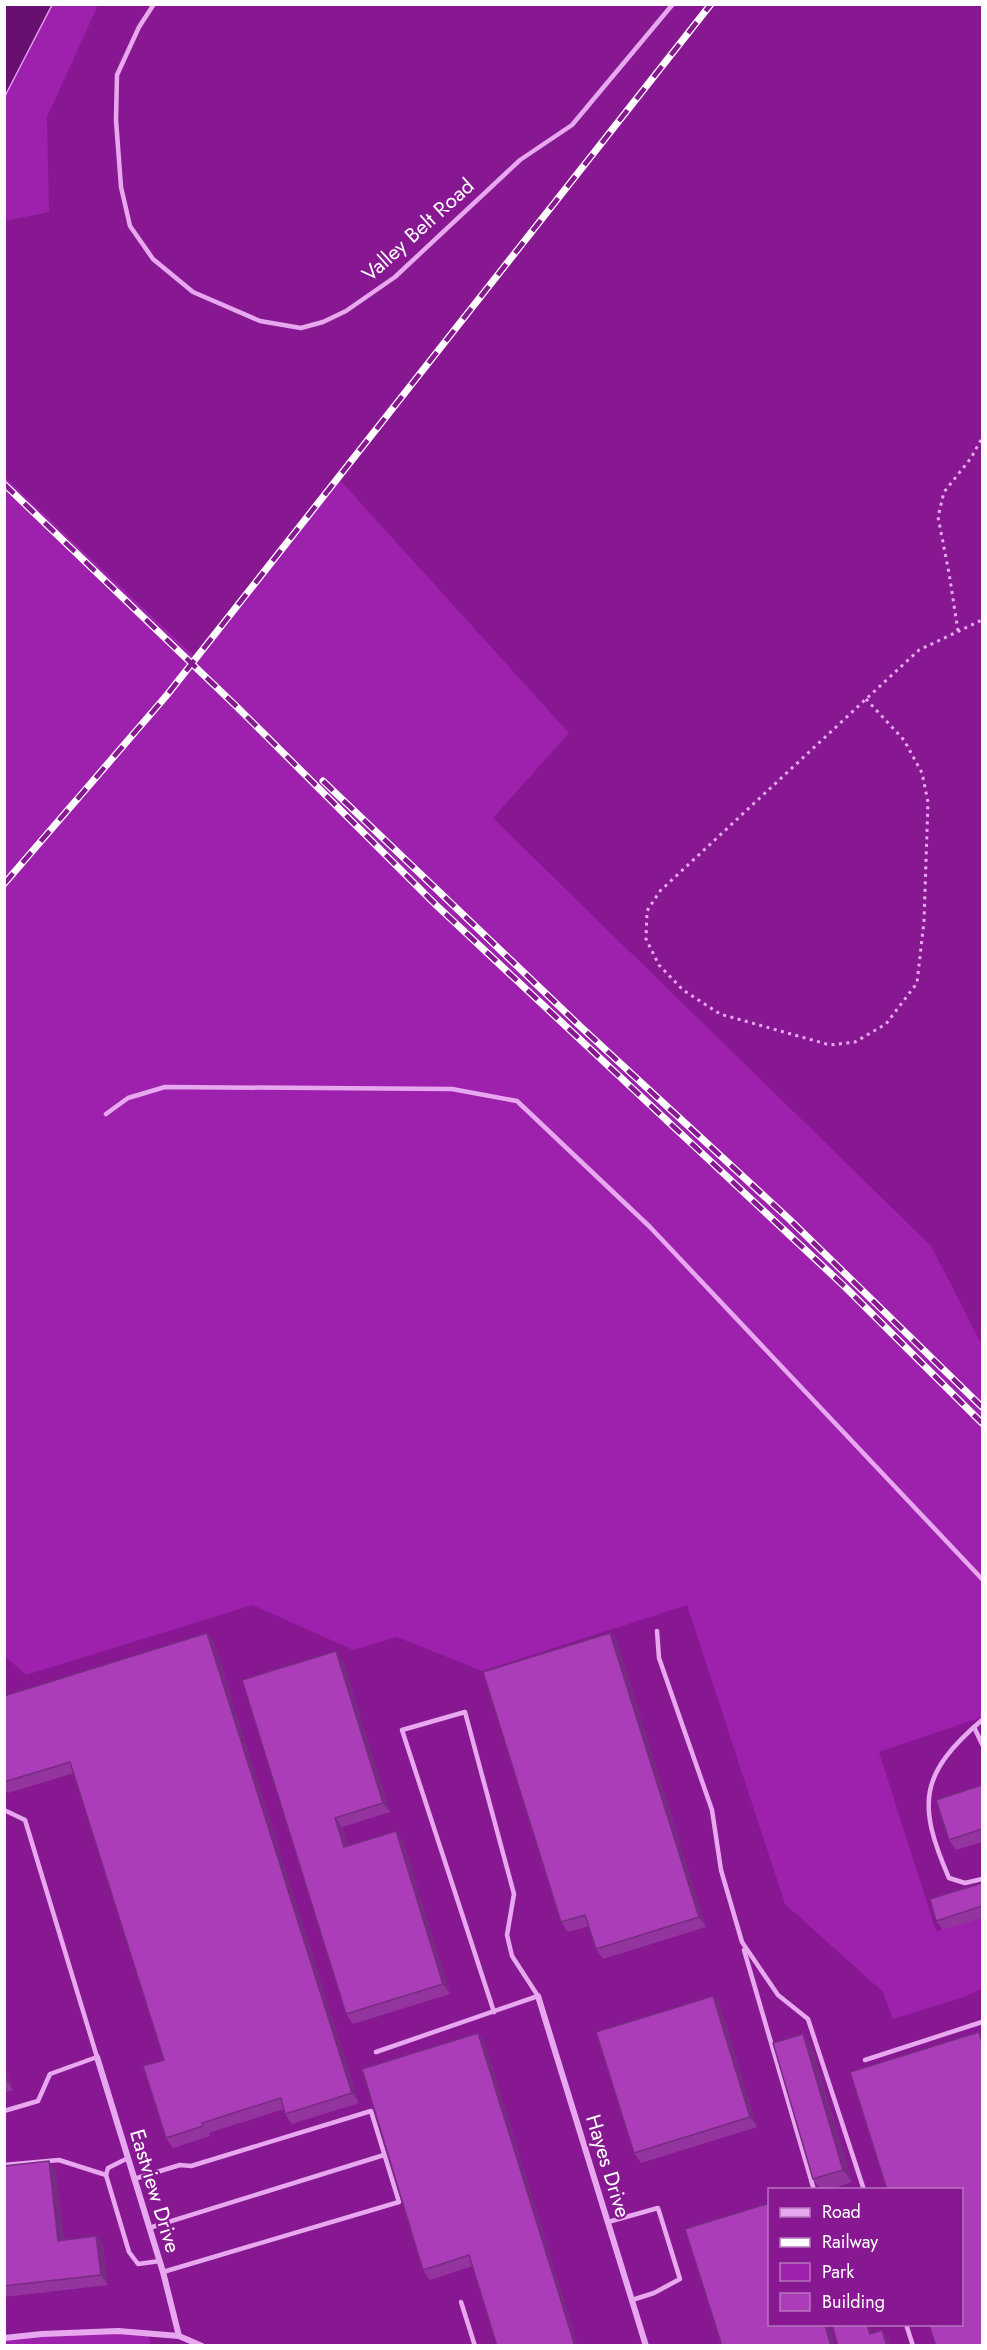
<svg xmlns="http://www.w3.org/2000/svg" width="987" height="2350" viewBox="0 0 987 2350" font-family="Jost,sans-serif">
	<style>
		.green { fill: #9d21ac }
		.water { fill: #681070; stroke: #e89bf2; stroke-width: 1.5 }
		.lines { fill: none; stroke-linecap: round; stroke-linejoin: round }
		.path { stroke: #e8a8f0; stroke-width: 3; stroke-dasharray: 3 4.5; stroke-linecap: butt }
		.service { stroke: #e8a8f0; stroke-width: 4.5 }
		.minor { stroke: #e8a8f0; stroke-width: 6 }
		.rail-casing { stroke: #fff; stroke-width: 7 }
		.rail { stroke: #871892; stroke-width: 4.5; stroke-dasharray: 14; stroke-linecap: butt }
		.wall { fill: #94349f }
		.shaded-wall { fill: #782b82 }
		.building { fill: #ac3db9; stroke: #782b82; stroke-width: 1.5 }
		.labels { text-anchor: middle; stroke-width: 4.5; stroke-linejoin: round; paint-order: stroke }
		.street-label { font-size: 21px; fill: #fff; stroke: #871892 }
	</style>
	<rect width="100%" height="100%" fill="#871892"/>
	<g class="green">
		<path d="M52,5H98L47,117L49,212L5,221L4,96Z"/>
		<path d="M4,476L196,658L338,478L569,733L493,818L931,1246L982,1345V1717L879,1752L936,1931L982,1918V1989L961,1998L893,2019L883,1992L785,1904L687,1605L482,1671L397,1637L353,1650L253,1605L26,1675L5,1656Z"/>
		<path d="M42,2334H148L151,2345H5L4,2338Z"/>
	</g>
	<path class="water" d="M5,4L52,5L5,96L4,5Z"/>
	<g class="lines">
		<g class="path">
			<path d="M958,631L949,573L938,517L944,492L971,458L982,438"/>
			<path d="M866,699L904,740L922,773L928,802L924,921L917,983L886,1024L855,1042L830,1045L720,1014L683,990L659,965L646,939L647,911L660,891L866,699L919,650L982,620"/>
		</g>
		<g class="service">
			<path d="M154,4L139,27L117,75L116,120L121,187L130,226L153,259L193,292L260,321L301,328L323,322L346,311L395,277L520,160L572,125L673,4"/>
			<path d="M106,1114L128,1098L165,1087L452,1089L517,1101L650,1227L982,1579"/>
			<path d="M657,1631L659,1658L712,1810L721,1870L742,1942L778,1995L808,2019L864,2190"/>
			<path d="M982,1720C919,1774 917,1804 949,1878L965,1883L982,1879"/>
			<path d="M974,1727L982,1744"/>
			<path d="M4,1810L25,1820L97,2057L50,2074L38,2101L4,2111"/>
			<path d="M744,1950L814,2190"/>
			<path d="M376,2052L538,1996L512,1956L507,1935L514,1894L465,1712L402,1730L494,2012"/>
			<path d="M865,2060L982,2022"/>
			<path d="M128,2158L108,2168L106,2175L129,2252L138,2264L160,2261"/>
			<path d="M4,2165L59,2160L106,2175"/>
			<path d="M134,2179L180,2165L191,2166L371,2111L399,2202L163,2272"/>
			<path d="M608,2222L658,2208L680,2279L654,2293L632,2300"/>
			<path d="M149,2228L384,2155"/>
			<path d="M461,2302L475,2346"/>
			<path d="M906,2324L913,2346"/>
		</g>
		<g class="minor">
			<path d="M538,1996L646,2346"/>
			<path d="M97,2057L163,2272L179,2336"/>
			<path d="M4,2338L42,2334L118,2331L179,2336L202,2346"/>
		</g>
		<g class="rail-casing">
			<g id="rail">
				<path d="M4,484L235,705L436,905L843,1285L982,1423"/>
				<path d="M323,781L582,1028L788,1218L982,1407"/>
				<path d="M4,884L167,695L711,4"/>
			</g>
		</g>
		<use href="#rail" class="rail"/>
	</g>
	<g class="wall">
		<path d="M610,1633L617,1642L706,1927L603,1959L596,1949L589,1926L568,1932L561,1922Z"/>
		<path d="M214,1643L359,2103L292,2124L285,2114L284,2109L209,2133L210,2136L173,2148L166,2138L164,2060L74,1773L8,1793L4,1789V1696Z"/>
		<path d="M343,1661L390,1812L342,1827L348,1846L403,1841L450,1994L353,2024L346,2014L242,1680Z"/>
		<path d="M982,1785V1842L956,1850L949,1840Z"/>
		<path d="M982,1883V1918L943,1930L936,1921Z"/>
		<path d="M713,1996L720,2006L757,2127L641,2163L634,2153Z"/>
		<path d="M478,2033L485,2043L578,2346H497L473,2266L430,2280L423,2270Z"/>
		<path d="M803,2034L812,2047L852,2182L829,2190H821L813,2179Z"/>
		<path d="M4,2063L13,2090L4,2093Z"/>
		<path d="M4,2166L56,2171L64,2240L96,2236L103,2246L108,2285L4,2297Z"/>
	</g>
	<g class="shaded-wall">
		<path d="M207,1633L214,1643L359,2103L352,2093Z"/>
		<path d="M610,1633L617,1642L706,1927L699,1917Z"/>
		<path d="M336,1651L343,1661L390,1812L383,1803Z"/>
		<path d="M335,1818L342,1827L351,1857L344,1847Z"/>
		<path d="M396,1831L403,1841L450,1994L443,1984Z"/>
		<path d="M713,1996L720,2006L757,2127L750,2117Z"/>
		<path d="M478,2033L485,2043L578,2346H575Z"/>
		<path d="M803,2034L812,2047L852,2182L843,2170Z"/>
		<path d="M4,2063L13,2090L6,2080L4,2076Z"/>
		<path d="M49,2161L56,2171L65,2251L58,2241Z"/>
		<path d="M96,2236L103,2246L108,2285L101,2275Z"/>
		<path d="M825,2325H829L835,2346H831Z"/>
		<path d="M867,2325H870L876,2344L870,2334Z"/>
		<path d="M882,2330L889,2340L891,2346H887Z"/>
	</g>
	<g class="building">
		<path d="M207,1633L352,2093L285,2114L281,2098L202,2123L203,2126L166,2138L143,2066L164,2060L70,1762L4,1782V1696Z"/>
		<path d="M610,1633L699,1917L596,1949L585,1915L561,1922L483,1672Z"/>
		<path d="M336,1651L383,1803L335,1818L344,1847L396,1831L443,1984L346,2014L242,1680Z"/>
		<path d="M982,1785V1829L949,1840L936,1800Z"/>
		<path d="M982,1883V1906L936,1921L930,1899Z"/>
		<path d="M713,1996L750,2117L634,2153L596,2032Z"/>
		<path d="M979,2032L982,2043V2346H936L929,2325H962V2190H887L850,2072Z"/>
		<path d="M478,2033L575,2346H497L469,2255L423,2270L362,2069Z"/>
		<path d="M803,2034L843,2170L813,2179L773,2043Z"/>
		<path d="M49,2161L58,2241L96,2236L101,2275L4,2286V2166Z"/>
		<path d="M770,2203V2325H825L831,2346H722L685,2229Z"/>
		<path d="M832,2325H867L870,2334L882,2330L887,2346H838Z"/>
	</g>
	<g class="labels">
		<g class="street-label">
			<text transform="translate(418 230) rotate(-42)" y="7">Valley Belt Road</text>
			<text transform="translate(608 2166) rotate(73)" y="7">Hayes Drive</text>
			<text transform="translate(155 2191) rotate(73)" y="7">Eastview Drive</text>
		</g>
	</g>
	<rect width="987" height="2350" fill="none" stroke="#ffffff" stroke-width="12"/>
	<rect x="768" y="2188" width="195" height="138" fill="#871892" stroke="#b774be" stroke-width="1.5"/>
	<rect x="780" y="2208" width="30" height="9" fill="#e8a8f0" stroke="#b774be" stroke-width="1.5"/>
	<text x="822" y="2218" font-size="18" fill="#ffffff">Road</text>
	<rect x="780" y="2238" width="30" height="9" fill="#ffffff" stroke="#b774be" stroke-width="1.5"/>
	<text x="822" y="2248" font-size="18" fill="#ffffff">Railway</text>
	<rect x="780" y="2263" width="30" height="18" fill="#9d21ac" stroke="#b774be" stroke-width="1.5"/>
	<text x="822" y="2278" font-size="18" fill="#ffffff">Park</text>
	<rect x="780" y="2293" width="30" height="18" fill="#ac3db9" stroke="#b774be" stroke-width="1.5"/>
	<text x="822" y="2308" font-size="18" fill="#ffffff">Building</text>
</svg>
